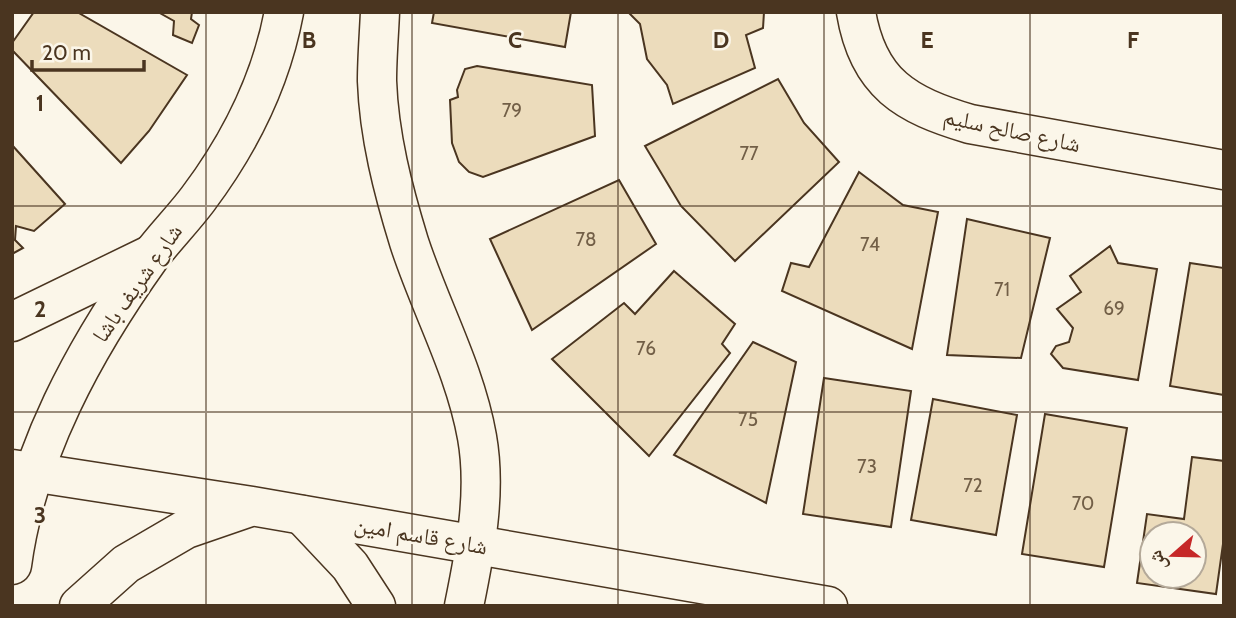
<svg xmlns="http://www.w3.org/2000/svg" width="1236" height="618" viewBox="0 0 1236 618" font-family="Cabin,'Noto Naskh Arabic',sans-serif">
	<style>
		.building { fill: #ecdcbc; stroke: #4a3520; stroke-width: 2; fill-rule: evenodd }
		.lines { fill: none; stroke-linecap: round; stroke-linejoin: round }
		.minor-casing { stroke: #4a3520; stroke-width: 41 }
		.major-casing { stroke: #4a3520; stroke-width: 41 }
		.minor { stroke: #fbf6e9; stroke-width: 38 }
		.major { stroke: #fbf6e9; stroke-width: 38 }
		.grid { fill: none; stroke: #4a3520; stroke-width: 2; stroke-opacity: 0.55 }
		.labels { text-anchor: middle; stroke-width: 5; stroke-linejoin: round; paint-order: stroke }
		.number-label { font-size: 19px; fill: #725f47 }
		.street-label { font-size: 23px; fill: #4a3520; stroke: #fbf6e9 }
		.grid-label { font-size: 23px; text-anchor: middle; font-weight: bold; fill: #4a3520; stroke: #fbf6e9; stroke-width: 5; stroke-linejoin: round; paint-order: stroke }
	</style>
	<rect width="100%" height="100%" fill="#fbf6e9"/>
	<g class="building">
		<path d="M34,12H77L187,75L149,131L121,163L12,50V43Z"/>
		<path d="M158,12H192L191,19L199,25L192,43L173,35L174,21Z"/>
		<path d="M434,12H571L565,47L432,23Z"/>
		<path d="M628,12H764L763,28L746,35L755,68L673,104L667,85L647,59L640,24Z"/>
		<path d="M477,66L592,85L595,136L483,177L469,172L459,162L452,143L450,100L458,97L457,90L465,69Z"/>
		<path d="M778,79L804,123L839,162L735,261L681,206L645,146Z"/>
		<path d="M12,145L65,204L34,231L16,226L15,240L23,248L12,254Z"/>
		<path d="M859,172L903,205L938,212L912,349L782,291L791,263L809,267Z"/>
		<path d="M619,180L656,244L532,330L490,239Z"/>
		<path d="M967,219L1050,238L1021,358L947,355Z"/>
		<path d="M1110,246L1118,263L1157,269L1138,380L1063,368L1051,354L1056,346L1069,342L1073,328L1057,309L1081,292L1070,276Z"/>
		<path d="M1190,263L1224,268V395L1170,386Z"/>
		<path d="M674,271L735,324L722,344L730,353L649,456L552,359L624,303L635,314Z"/>
		<path d="M753,342L796,362L766,503L674,455Z"/>
		<path d="M824,378L911,391L891,527L803,514Z"/>
		<path d="M933,399L1017,415L996,535L911,520Z"/>
		<path d="M1045,414L1127,428L1104,567L1022,554Z"/>
		<path d="M1192,457L1224,461V537L1216,594L1137,583L1147,514L1184,519ZM1152,534H1194V576H1152Z"/>
	</g>
	<g class="lines">
		<g class="minor-casing">
			<g id="minor">
				<path d="M380,12C379,35 377,58 377,81C379,136 393,190 409,242C430,307 465,369 477,437C487,493 475,552 464,606"/>
				<path d="M856,12C868,84 906,105 970,124L1224,170"/>
				<path d="M12,565C27,453 85,348 150,257C165,237 183,219 198,199C240,143 271,81 284,12"/>
			</g>
		</g>
		<g class="major-casing">
			<g id="major">
				<path d="M12,322L152,254"/>
				<path d="M12,469L252,506L828,606"/>
				<path d="M302,515L350,566L376,606"/>
				<path d="M79,606L126,564L186,529L247,508"/>
			</g>
		</g>
		<use href="#minor" class="minor"/>
		<use href="#major" class="major"/>
	</g>
	<path class="grid" d="M206,12V606M412,12V606M618,12V606M824,12V606M1030,12V606M12,206H1224M12,412H1224"/>
	<g class="labels">
		<g class="number-label">
			<text x="512" y="117">79</text>
			<text x="749" y="160">77</text>
			<text x="586" y="246">78</text>
			<text x="870" y="251">74</text>
			<text x="1002" y="296">71</text>
			<text x="1114" y="315">69</text>
			<text x="646" y="355">76</text>
			<text x="748" y="426">75</text>
			<text x="867" y="473">73</text>
			<text x="973" y="492">72</text>
			<text x="1083" y="510">70</text>
		</g>
		<g class="street-label">
			<text transform="translate(1012 130) rotate(12)" y="8">شارع صالح سليم</text>
			<text transform="translate(137 283) rotate(-55)" y="8">شارع شريف باشا</text>
			<text transform="translate(421 535) rotate(10)" y="8">شارع قاسم امين</text>
		</g>
	</g>
	<g class="grid-label">
		<text x="309" y="48">B</text>
		<text x="515" y="48">C</text>
		<text x="721" y="48">D</text>
		<text x="927" y="48">E</text>
		<text x="1133" y="48">F</text>
		<text x="40" y="111">1</text>
		<text x="40" y="317">2</text>
		<text x="40" y="523">3</text>
	</g>
	<rect width="1236" height="618" fill="none" stroke="#4a3520" stroke-width="28"/>
	<g transform="translate(1173 555) rotate(250)"><circle r="33" fill="#fbf6e9" stroke="#b4a999" stroke-width="2"/>
	<path d="M0-5L12 26L0 18L-12 26Z" fill="#c62828"/>
	<text y="-10" font-size="19" font-weight="bold" text-anchor="middle" fill="#4a3520">ش</text>
	</g>
	<path d="M32 60v10h112v-10" fill="none" stroke="#4a3520" stroke-width="3.5"/>
	<text x="42" y="60" font-size="21" fill="#4a3520" stroke="#fbf6e9" stroke-width="5" paint-order="stroke">20 m</text>
</svg>
